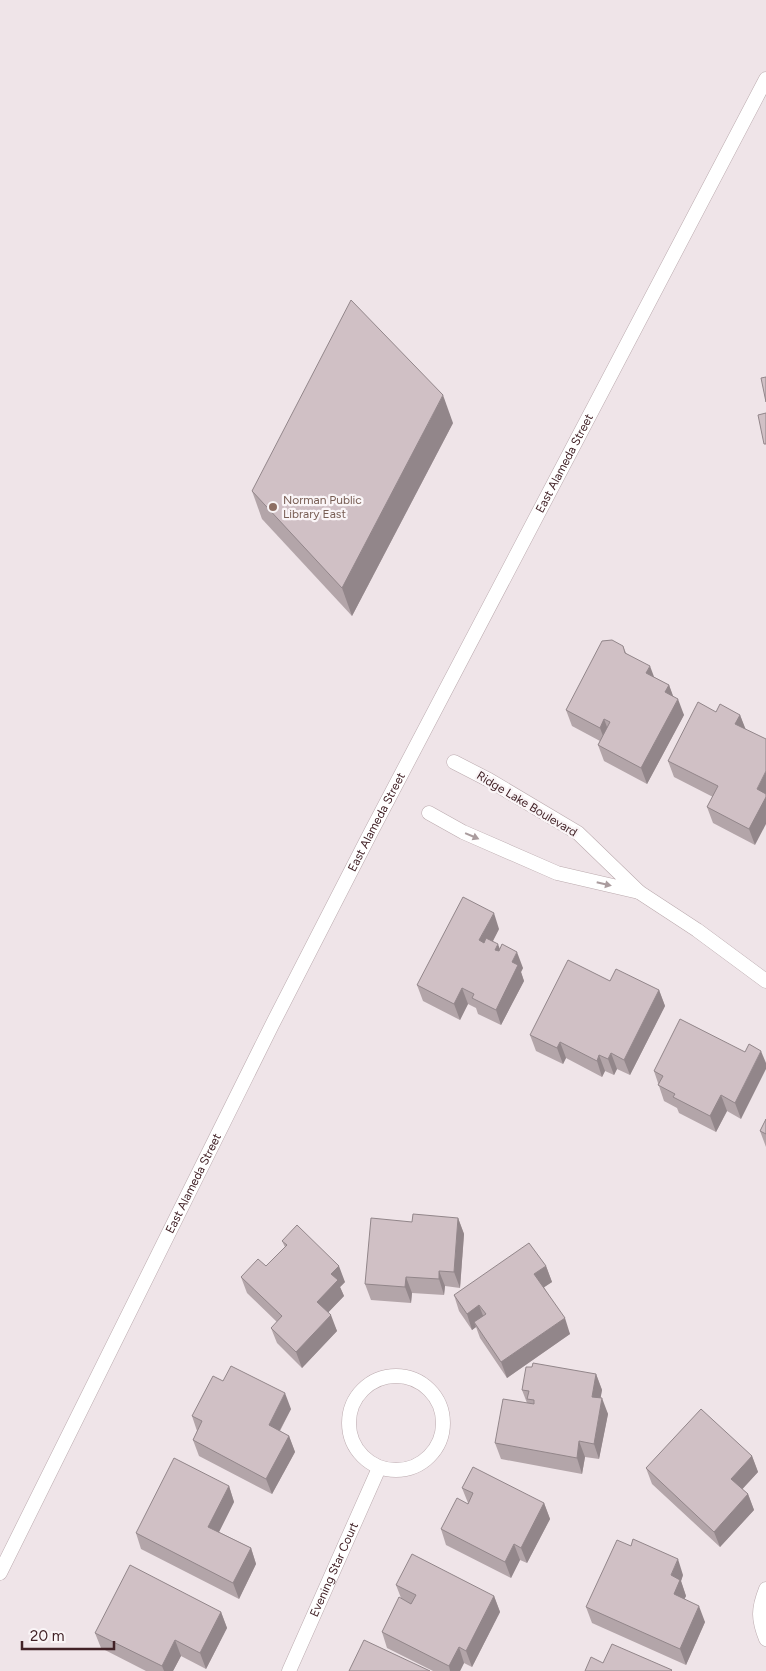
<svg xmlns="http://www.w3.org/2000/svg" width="766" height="1671" viewBox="0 0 766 1671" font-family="Figtree,sans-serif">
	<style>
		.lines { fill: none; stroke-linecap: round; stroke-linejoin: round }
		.minor-casing { stroke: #bbaaae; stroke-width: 15 }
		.tertiary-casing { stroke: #bbaaae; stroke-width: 15 }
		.minor { stroke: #fff; stroke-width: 14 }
		.tertiary { stroke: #fff; stroke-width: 14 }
		.wall { fill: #b3a5a9 }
		.shaded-wall { fill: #92868a }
		.building { fill: #d0c0c5; stroke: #92868a }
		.oneway { fill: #aa9c9e }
		.education-dot { fill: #8d6e63; stroke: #faf5f7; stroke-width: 2 }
		.labels { text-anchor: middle; stroke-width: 4.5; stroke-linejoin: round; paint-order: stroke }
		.street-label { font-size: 12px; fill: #422227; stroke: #faf5f7 }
		.education-label { font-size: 12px; fill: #785e54; stroke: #faf5f7; text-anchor: start }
	</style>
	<rect width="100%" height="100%" fill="#efe4e8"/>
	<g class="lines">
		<g class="minor-casing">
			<g id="minor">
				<path d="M429,813L463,832L557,873L639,892L578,833L489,780L454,762"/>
				<path d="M639,892L697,930L766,981"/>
				<circle cx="396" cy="1423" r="47"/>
				<path d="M766,1589C758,1609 758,1619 766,1639"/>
				<path id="s1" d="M289,1671L379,1468"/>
			</g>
		</g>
		<g class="tertiary-casing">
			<g id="tertiary">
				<path id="s2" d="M0,1573L272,1025L371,832L766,79"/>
			</g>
		</g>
		<use href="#minor" class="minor"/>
		<use href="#tertiary" class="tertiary"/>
	</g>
	<g class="wall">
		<path d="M453,423L352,616L262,519L252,491Z"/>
		<path d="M623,646L626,653L654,677L669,685L673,697L684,715L647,784L604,761L598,745L600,741L572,726L566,710Z"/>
		<path d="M716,712L740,715L745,729L755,845L713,823L707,807L713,797L674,777L668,761Z"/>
		<path d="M499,929L493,941L500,949L523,968L521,972L524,981L501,1025L478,1014L476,1008L468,1004L460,1020L423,1001L417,985Z"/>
		<path d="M610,981L659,990L665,1006L630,1075L617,1069L614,1075L605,1071L602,1077L566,1058L563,1064L536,1051L530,1035Z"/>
		<path d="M745,1052L741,1119L727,1111L716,1132L679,1113L677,1108L664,1101L654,1071Z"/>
		<path d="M766,1119V1147L760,1131Z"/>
		<path d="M458,1218L464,1234L460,1288L445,1286L444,1295L412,1293L411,1303L371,1300L365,1284L412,1222Z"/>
		<path d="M282,1241L345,1282L340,1287L344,1296L328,1312L337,1331L302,1368L277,1343L271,1328L277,1322L247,1293L241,1277L266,1266L285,1247Z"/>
		<path d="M546,1266L552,1282L544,1287L570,1334L507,1378L480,1338L476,1327L472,1330L459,1311L454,1295Z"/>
		<path d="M596,1374L602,1390L600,1398L608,1414L599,1459L585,1457L582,1474L501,1459L495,1443L527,1403L522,1390Z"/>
		<path d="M223,1381L291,1409L280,1431L289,1436L295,1452L272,1494L199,1456L193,1440L197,1431L192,1416Z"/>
		<path d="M752,1456L758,1472L742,1489L748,1494L754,1510L720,1547L652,1484L646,1468Z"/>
		<path d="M229,1486L234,1502L219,1532L251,1548L256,1564L239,1599L141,1549L136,1533Z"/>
		<path d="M462,1488L544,1503L550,1519L527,1563L520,1560L511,1578L446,1545L441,1529L468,1503Z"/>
		<path d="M683,1575L681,1581L686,1596L684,1599L705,1622L686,1665L592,1623L586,1607Z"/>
		<path d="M396,1585L494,1596L500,1612L472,1667L464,1663L460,1671H433L387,1648L382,1632L401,1598Z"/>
		<path d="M221,1612L227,1628L206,1669L181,1656L173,1671H146L101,1648L95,1633Z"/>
	</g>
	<g class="shaded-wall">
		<path d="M443,395L453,423L352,616L342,588Z"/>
		<path d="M650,666L656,682L646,673Z"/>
		<path d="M669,685L675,701L665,692Z"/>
		<path d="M678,699L684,715L647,784L641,768Z"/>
		<path d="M740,715L746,730L735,724Z"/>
		<path d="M604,719L610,735L606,744L600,728Z"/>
		<path d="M766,771V824L755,845L749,829L757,789Z"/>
		<path d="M494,913L499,929L485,956L479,940Z"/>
		<path d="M498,944L504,960L495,950Z"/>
		<path d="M517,952L523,968L521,972L524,981L501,1025L496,1010L512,962Z"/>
		<path d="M462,988L468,1004L460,1020L454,1004Z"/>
		<path d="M659,990L665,1006L630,1075L624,1060Z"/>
		<path d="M560,1042L566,1058L563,1064L557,1048Z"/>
		<path d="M761,1051L766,1063V1069L741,1119L735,1103Z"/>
		<path d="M611,1053L617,1069L614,1075L608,1059Z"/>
		<path d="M599,1055L605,1071L602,1077L597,1061Z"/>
		<path d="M721,1095L727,1111L716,1132L710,1116Z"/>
		<path d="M458,1218L464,1234L460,1288L454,1272Z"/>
		<path d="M339,1266L345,1282L340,1287L344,1296L323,1318L317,1302L331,1274Z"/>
		<path d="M546,1266L552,1282L540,1290L534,1274Z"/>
		<path d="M439,1271L445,1286L444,1295L439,1279Z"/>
		<path d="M406,1277L412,1293L411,1303L405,1287Z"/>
		<path d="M479,1305L485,1321L474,1322L476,1327L472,1330L467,1314Z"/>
		<path d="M331,1315L337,1331L302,1368L296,1352Z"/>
		<path d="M565,1318L570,1334L507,1378L501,1362Z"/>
		<path d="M596,1374L602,1390L598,1413L592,1397Z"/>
		<path d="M285,1393L291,1409L274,1441L269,1425Z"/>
		<path d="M602,1398L608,1414L599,1459L594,1444Z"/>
		<path d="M289,1436L295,1452L272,1494L266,1479Z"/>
		<path d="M579,1441L585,1457L582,1474L577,1458Z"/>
		<path d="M752,1456L758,1472L737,1495L731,1479Z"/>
		<path d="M229,1486L234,1502L214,1542L208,1527Z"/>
		<path d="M748,1494L754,1510L720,1547L714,1532Z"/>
		<path d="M544,1503L550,1519L527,1563L521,1548Z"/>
		<path d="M514,1544L520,1560L511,1578L505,1562Z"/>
		<path d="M251,1548L256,1564L239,1599L233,1583Z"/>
		<path d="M678,1559L683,1575L681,1581L686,1596L679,1610L674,1594L671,1575Z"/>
		<path d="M494,1596L500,1612L472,1667L466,1651Z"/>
		<path d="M699,1606L705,1622L686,1665L680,1649Z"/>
		<path d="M221,1612L227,1628L206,1669L200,1653Z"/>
		<path d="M175,1640L181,1656L173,1671H164L162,1666Z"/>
		<path d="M459,1647L464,1663L460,1671H450L449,1666Z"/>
	</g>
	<g class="building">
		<path d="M351,300L443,395L342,588L252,491Z"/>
		<path d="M766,377V402L761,378Z"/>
		<path d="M766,413V444H764L758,415Z"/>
		<path d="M612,640L623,646L625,653L650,666L646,673L669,685L665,692L678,699L641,768L598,745L610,722L604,719L600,728L566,710L602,641Z"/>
		<path d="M698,702L716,712L720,704L740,715L735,724L766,739V771L757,789L766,794V797L749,829L707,807L718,786L668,761Z"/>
		<path d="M463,897L494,913L479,940L484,943L486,938L498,944L495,950L499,951L502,944L517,952L512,962L518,965L496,1010L472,998L474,994L462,988L454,1004L417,985Z"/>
		<path d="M568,960L610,981L616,969L659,990L624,1060L611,1053L608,1059L599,1055L597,1061L560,1042L557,1048L530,1035Z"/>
		<path d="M680,1019L745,1052L749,1044L761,1051L735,1103L721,1095L710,1116L673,1097L675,1094L658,1085L663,1076L654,1071Z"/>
		<path d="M766,1119V1134L760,1131Z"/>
		<path d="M413,1214L458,1218L454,1272L439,1271V1279L406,1277L405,1287L365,1284L371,1218L412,1222Z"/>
		<path d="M297,1225L339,1266L331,1274L338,1280L317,1302L331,1315L296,1352L271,1328L282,1316L241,1277L258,1259L266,1266L287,1245L282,1241Z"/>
		<path d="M529,1243L546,1266L534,1274L565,1318L501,1362L474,1322L486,1314L479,1305L467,1314L454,1295Z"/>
		<path d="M533,1363L596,1374L592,1397L602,1398L594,1444L579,1441L577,1458L495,1443L503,1399L534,1404V1400L527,1399L529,1391L522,1390L526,1367H532Z"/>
		<path d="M231,1366L285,1393L269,1425L289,1436L266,1479L193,1440L202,1421L192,1416L213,1376L223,1381Z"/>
		<path d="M701,1409L752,1456L731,1479L748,1494L714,1532L646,1468Z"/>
		<path d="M174,1458L229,1486L208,1527L251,1548L233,1583L136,1533Z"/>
		<path d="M473,1467L544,1503L521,1548L514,1544L505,1562L441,1529L457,1498L468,1504L473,1493L462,1488Z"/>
		<path d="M633,1539L678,1559L671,1575L680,1580L674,1594L699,1606L680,1649L586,1607L617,1540L631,1546Z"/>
		<path d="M412,1554L494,1596L466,1651L459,1647L449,1666L382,1632L399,1597L411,1604L416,1595L396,1585Z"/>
		<path d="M130,1565L221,1612L200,1653L175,1640L162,1666L95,1633Z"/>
		<path d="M364,1640L430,1671H349Z"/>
		<path d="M612,1644L672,1670L671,1671H585L591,1657L603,1663Z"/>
	</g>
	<defs><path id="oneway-solid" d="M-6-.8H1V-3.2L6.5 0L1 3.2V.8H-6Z" transform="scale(1.25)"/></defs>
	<g class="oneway">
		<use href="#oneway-solid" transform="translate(472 836) rotate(23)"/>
		<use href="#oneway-solid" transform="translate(604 884) rotate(13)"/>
	</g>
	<circle class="education-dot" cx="273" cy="507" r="5"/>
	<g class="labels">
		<g class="street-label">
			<text dy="4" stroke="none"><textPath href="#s2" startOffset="1245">East Alameda Street</textPath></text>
			<text transform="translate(527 804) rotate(31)" y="4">Ridge Lake Boulevard</text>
			<text dy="4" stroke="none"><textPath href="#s2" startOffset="840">East Alameda Street</textPath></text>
			<text dy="4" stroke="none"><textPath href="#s2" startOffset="435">East Alameda Street</textPath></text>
			<text dy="4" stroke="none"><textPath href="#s1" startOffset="111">Evening Star Court</textPath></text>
		</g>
		<g class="education-label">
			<text x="283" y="504">Norman Public<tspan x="283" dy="14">Library East</tspan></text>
		</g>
	</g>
	<path d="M22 1641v8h92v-8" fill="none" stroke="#422227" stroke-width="2.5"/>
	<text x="30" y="1641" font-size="15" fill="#422227" stroke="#faf5f7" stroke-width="4" paint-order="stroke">20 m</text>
</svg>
